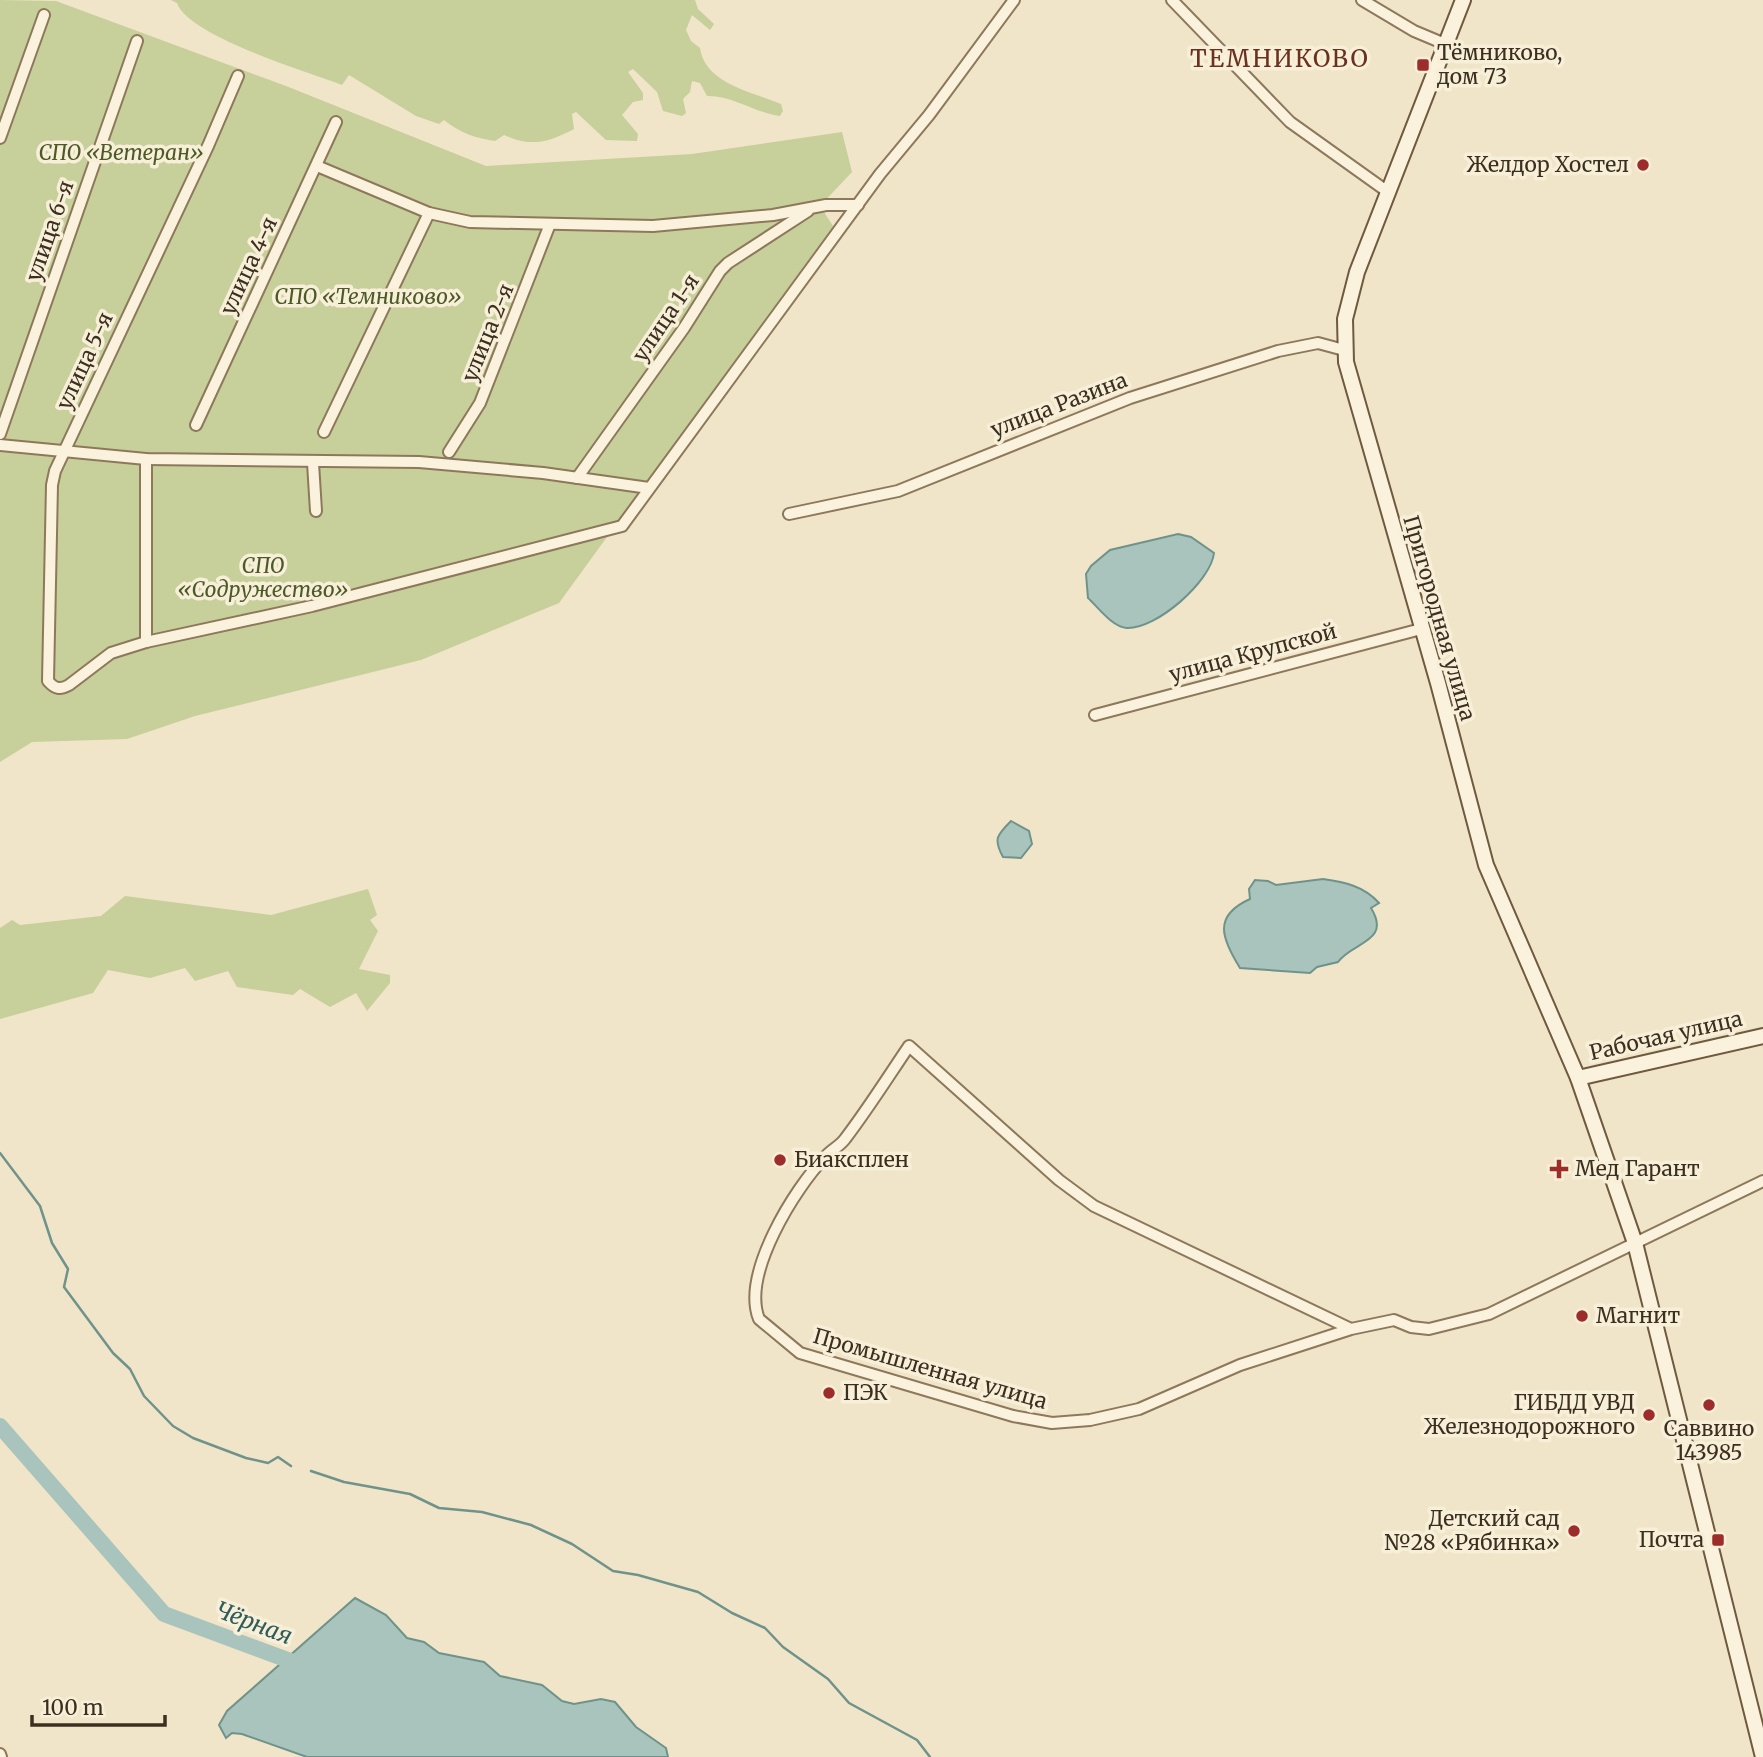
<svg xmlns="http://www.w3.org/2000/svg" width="1763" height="1757" viewBox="0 0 1763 1757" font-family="Merriweather,serif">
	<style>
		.green { fill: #c7cf9b }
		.water { fill: #a9c4bd; stroke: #6f938b; stroke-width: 2 }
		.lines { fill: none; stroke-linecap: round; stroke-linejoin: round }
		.stream { stroke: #6f938b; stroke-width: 2.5 }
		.river { stroke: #a9c4bd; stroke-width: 16 }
		.street-casing { stroke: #8d785c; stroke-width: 14 }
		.secondary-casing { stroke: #6f593f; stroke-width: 18 }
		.street { stroke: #faf2dc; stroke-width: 10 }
		.secondary { stroke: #faf2dc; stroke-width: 14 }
		.poi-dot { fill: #9d2d2b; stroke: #f7efd8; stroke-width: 2.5 }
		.labels { text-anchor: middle; stroke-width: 7; stroke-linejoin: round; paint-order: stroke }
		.poi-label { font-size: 21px; fill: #3d2f20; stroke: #f7efd8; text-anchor: start }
		.park-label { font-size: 21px; font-style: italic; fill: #4b5a26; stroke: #f7efd8 }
		.street-label { font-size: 21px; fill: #3d2f20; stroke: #f7efd8 }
		.water-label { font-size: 23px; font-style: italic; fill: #2f5d5b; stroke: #f7efd8 }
		.quarter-label { font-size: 24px; letter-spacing: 2px; fill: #6b311e; stroke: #f7efd8 }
	</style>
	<rect width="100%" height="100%" fill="#f0e5c8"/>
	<g class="green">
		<path d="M0,0L56,1L286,86L486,166L692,154L842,132L852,172L820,206L833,226L559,603L421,660L195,716L127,739L32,742L0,762Z"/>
		<path d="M171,0H695L698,9L714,24L710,30L692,15L686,30L691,41L700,48C705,84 753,92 781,104L783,111L780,116C755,113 732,95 707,96L700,83L692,81L690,92L683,99L686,113L682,116L663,111L657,92L633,69L628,72L643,93V100L633,102L622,115L638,134L637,141L606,140L576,112L572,114L574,129C547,143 532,147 504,135L495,141C475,138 460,133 444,120L439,124L416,116L349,75L342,85C308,72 188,36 177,3Z"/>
		<path d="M368,889L377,915L370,920L378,931L359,969L390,975V983L367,1011L356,993L330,1007L300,989L293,995L237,987L228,971L195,981L185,968L150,978L108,970L93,993L0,1019V928L12,920L20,925L101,916L125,896L271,915Z"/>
	</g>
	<g class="water">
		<path d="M1178,534L1191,537L1214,553C1211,581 1157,629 1127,628C1112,627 1098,607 1088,598L1086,574L1091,566L1110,550Z"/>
		<path d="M1011,821L1029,831L1032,844L1021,858L1003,857C993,839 997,835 1011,821Z"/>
		<path d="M1323,879C1344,882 1364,886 1379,903L1371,908C1392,942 1352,942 1338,962L1317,967L1310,973L1240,968C1222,939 1212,916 1250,899L1249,889L1255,880L1268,881L1276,885Z"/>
		<path d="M355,1598L386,1615L407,1638L424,1642L439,1653L484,1662L500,1676L542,1685L562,1701L574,1704L601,1699L615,1702L636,1727L666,1748L668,1757H307L242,1734L232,1733L226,1738L219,1725L227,1711Z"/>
	</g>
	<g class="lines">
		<g class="stream">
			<path d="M0,1153L40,1206L52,1243L68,1269L64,1287L113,1353L130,1369L144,1396L173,1426L193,1438L246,1458L268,1463L278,1457L291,1466"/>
			<path d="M311,1471L344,1482L410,1494L439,1508L482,1512L531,1525L572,1544L613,1571L638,1575L698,1592L732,1613L765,1628L783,1647L828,1679L849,1703L917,1740L930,1757"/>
		</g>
		<path class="river" d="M0,1426L164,1614L304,1666"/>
		<g class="street-casing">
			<g id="street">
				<path d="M1172,0L1290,122L1388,192"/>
				<path d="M1362,0L1414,31L1445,44"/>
				<path d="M238,76L208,146L55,471L52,485L48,681C55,689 60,690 69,685L111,653L146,642L312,606L622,526L880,174L929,115L1014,0"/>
				<path d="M0,138L44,15"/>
				<path d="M317,166L429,213L470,222L653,226L773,215L826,205H858"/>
				<path d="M196,425L336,122"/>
				<path d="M324,432L429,213"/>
				<path d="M0,434L137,41"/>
				<path d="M0,445L146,459L419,462L543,473L649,488"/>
				<path d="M449,452L480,403L550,224"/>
				<path d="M146,459V642"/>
				<path d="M313,463L316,511"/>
				<path d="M577,478L684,328L720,271L728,263L808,211"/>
				<path d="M789,514L898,491L1130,398L1278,351L1318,343L1344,350"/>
				<path d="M1095,715L1421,629"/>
				<path d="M1351,1329L1094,1206L1059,1180L909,1046C888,1077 868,1109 845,1139C840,1146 831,1150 825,1157C795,1188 741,1274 759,1319L800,1353L1013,1416L1052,1423L1090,1420L1139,1409L1240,1365L1351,1329L1394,1320L1411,1327L1429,1329L1489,1314L1763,1181"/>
				<path d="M0,1754L1,1757"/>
			</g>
		</g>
		<g class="secondary-casing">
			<g id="secondary">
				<path d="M1463,0L1357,272L1345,319L1346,362L1438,683L1486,865L1578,1078L1635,1243L1763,1757"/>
				<path d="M1578,1078L1763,1036"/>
			</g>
		</g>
		<use href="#street" class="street"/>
		<use href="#secondary" class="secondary"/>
	</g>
	<g class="poi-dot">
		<rect x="1416" y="58" width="14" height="14" rx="3.5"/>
		<circle cx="1643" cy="165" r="7"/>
		<circle cx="780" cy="1160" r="7"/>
		<path d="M1555.5 1158.5h7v7h7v7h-7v7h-7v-7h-7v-7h7z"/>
		<circle cx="1582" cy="1316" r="7"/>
		<circle cx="829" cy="1393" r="7"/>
		<circle cx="1709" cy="1405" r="7"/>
		<circle cx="1649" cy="1415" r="7"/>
		<circle cx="1574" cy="1531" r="7"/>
		<rect x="1711" y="1533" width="14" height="14" rx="3.5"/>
	</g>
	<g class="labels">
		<g class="poi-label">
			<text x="1437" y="60">Тёмниково,<tspan x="1437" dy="24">дом 73</tspan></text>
			<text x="1629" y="172" text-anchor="end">Желдор Хостел</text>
			<text x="794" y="1167">Биаксплен</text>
			<text x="1575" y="1176">Мед Гарант</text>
			<text x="1596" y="1323">Магнит</text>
			<text x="843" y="1400">ПЭК</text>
			<text x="1635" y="1410" text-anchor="end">ГИБДД УВД<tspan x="1635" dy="24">Железнодорожного</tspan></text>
			<text x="1709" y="1436" text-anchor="middle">Саввино<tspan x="1709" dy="24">143985</tspan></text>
			<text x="1560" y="1526" text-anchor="end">Детский сад<tspan x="1560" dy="24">№28 «Рябинка»</tspan></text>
			<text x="1704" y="1547" text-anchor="end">Почта</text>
		</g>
		<g class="park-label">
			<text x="121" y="160">СПО «Ветеран»</text>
			<text x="368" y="304">СПО «Темниково»</text>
			<text x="263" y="573">СПО<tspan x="263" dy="24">«Содружество»</tspan></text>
		</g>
		<g class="street-label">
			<text transform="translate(50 231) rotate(-71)" y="7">улица 6-я</text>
			<text transform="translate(249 266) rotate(-65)" y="7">улица 4-я</text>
			<text transform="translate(666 318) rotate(-56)" y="7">улица 1-я</text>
			<text transform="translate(488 333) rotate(-68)" y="7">улица 2-я</text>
			<text transform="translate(85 361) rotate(-65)" y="7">улица 5-я</text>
			<text transform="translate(1059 405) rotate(-21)" y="7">улица Разина</text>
			<text transform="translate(1439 618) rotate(74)" y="7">Пригородная улица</text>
			<text transform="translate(1253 653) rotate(-15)" y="7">улица Крупской</text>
			<text transform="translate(1666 1036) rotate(-13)" y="7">Рабочая улица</text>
			<text transform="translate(930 1369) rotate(16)" y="7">Промышленная улица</text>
		</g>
		<g class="water-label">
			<text transform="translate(254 1623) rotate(21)" y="8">Чёрная</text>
		</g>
		<g class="quarter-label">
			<text x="1280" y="67">ТЕМНИКОВО</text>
		</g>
	</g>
	<path d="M32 1715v10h133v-10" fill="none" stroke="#3d2f20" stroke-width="3.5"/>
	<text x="42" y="1715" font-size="21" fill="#3d2f20" stroke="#f7efd8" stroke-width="5" paint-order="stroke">100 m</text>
</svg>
